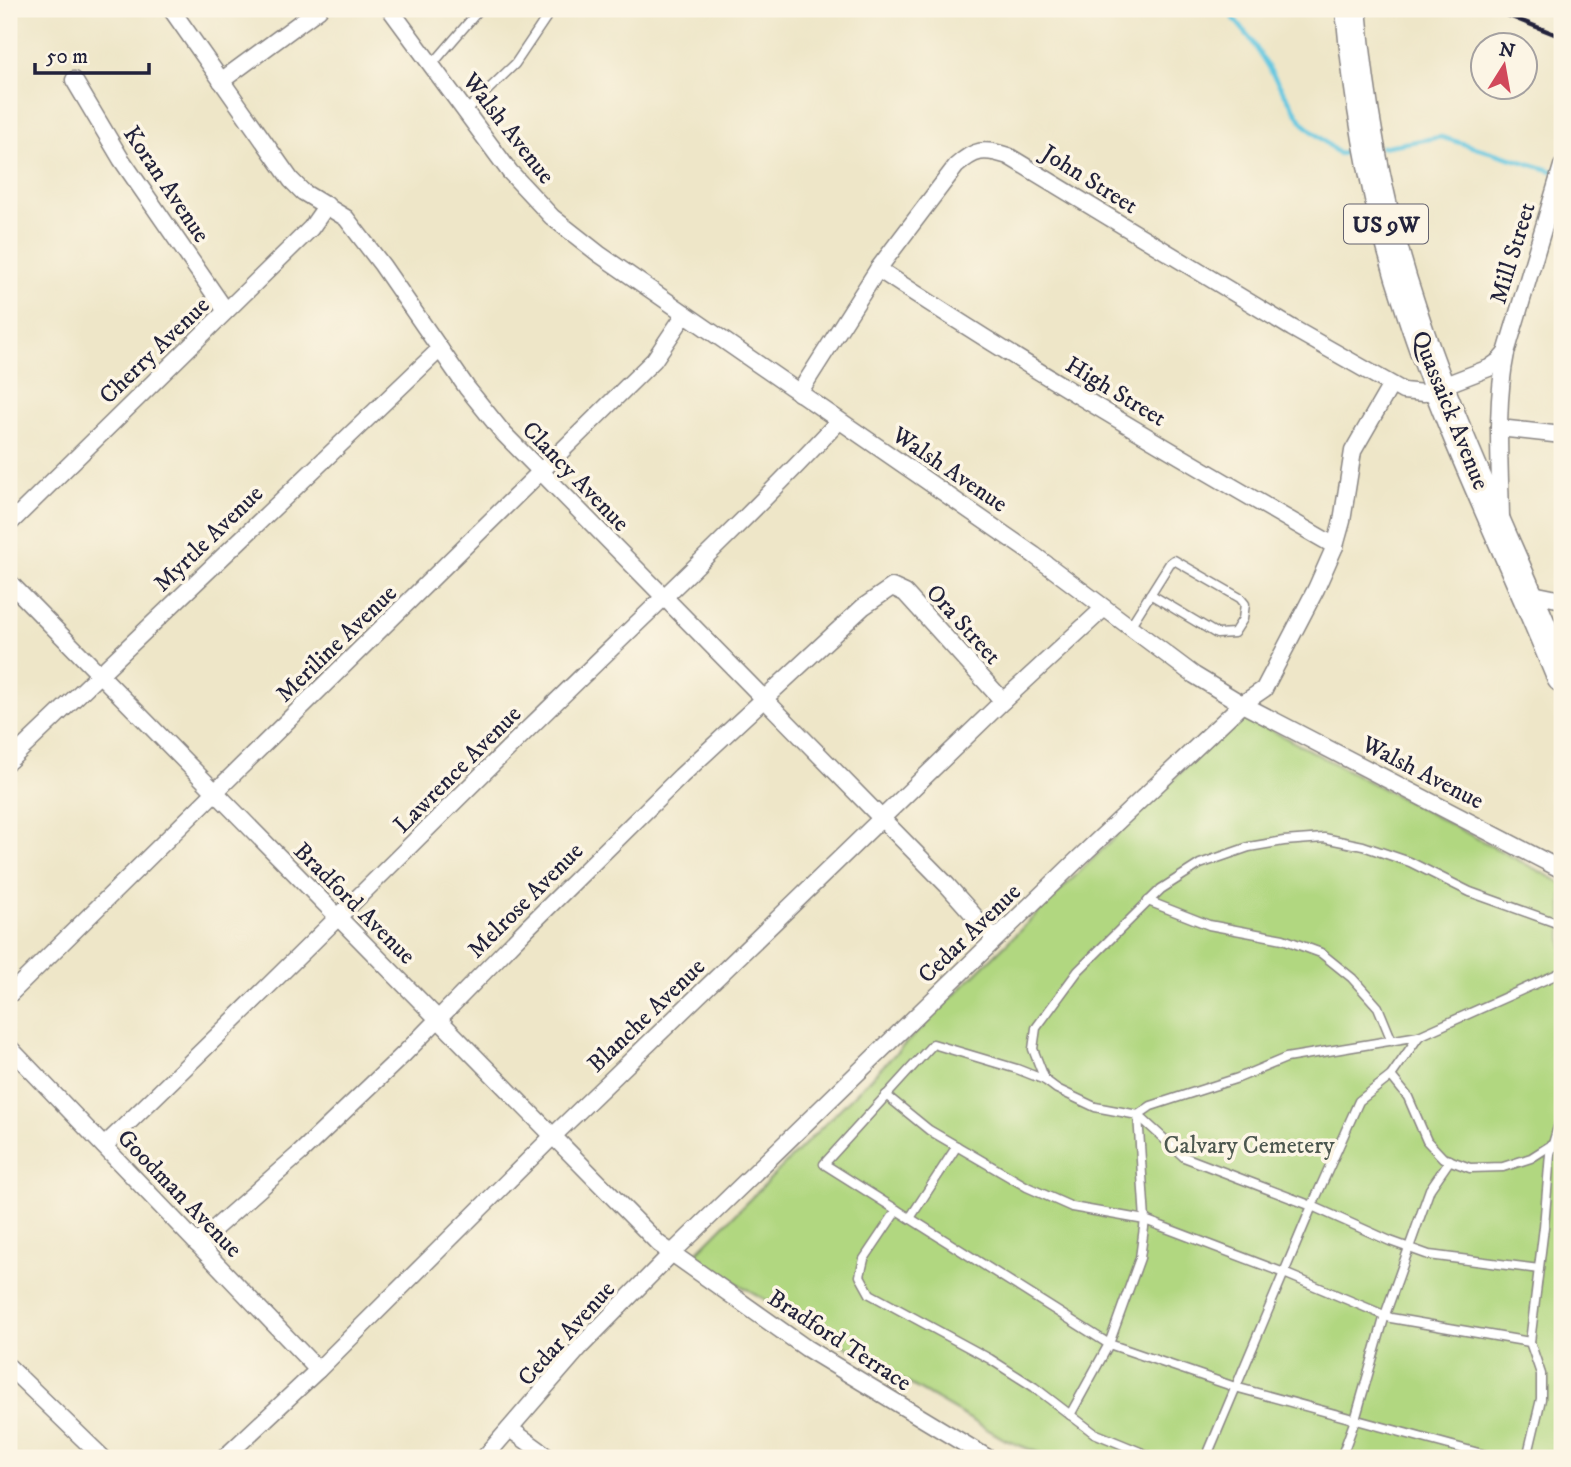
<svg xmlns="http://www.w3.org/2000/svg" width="1571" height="1467" viewBox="0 0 1571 1467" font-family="'IM FELL DW Pica',serif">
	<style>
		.green { fill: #b1d780; stroke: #6a7c5e; stroke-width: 2 }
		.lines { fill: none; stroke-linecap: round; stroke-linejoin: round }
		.stream { stroke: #63c7e1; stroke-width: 4.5 }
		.lane-casing { stroke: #888482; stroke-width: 11 }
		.street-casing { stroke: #888482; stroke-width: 19 }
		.highway-casing { stroke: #888482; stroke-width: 33 }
		.lane { stroke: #fff; stroke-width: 8 }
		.street { stroke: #fff; stroke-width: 16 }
		.highway { stroke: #fff; stroke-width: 30 }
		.rail { stroke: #22223b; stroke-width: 4.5 }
		.labels { text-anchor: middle; stroke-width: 7; stroke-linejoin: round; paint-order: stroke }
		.shield { fill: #fcf5e5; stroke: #63616e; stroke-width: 2 }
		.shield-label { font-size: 23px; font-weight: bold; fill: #22223b }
		.street-label { font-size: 24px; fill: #22223b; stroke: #fcf5e5 }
		.park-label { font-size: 24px; fill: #4d5850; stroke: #fcf5e5 }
	</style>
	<rect width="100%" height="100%" fill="#fcf5e5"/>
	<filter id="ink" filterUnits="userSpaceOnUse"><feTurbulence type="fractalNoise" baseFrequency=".0143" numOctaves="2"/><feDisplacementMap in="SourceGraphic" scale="14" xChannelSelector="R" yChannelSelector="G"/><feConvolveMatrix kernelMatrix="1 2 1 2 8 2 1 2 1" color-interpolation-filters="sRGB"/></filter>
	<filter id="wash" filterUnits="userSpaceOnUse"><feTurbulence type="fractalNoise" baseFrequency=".00686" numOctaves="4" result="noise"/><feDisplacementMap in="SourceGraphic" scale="28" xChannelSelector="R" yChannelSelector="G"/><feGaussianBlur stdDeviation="1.57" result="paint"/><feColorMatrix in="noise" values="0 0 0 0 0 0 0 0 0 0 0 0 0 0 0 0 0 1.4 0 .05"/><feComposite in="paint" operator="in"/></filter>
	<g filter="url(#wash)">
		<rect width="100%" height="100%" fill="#eee6c8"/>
		<path class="green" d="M1248,718L1562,883V1458H1052L1006,1440L692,1257L953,996L1235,719Z"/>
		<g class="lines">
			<g class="stream">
				<path d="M1226,9L1250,38L1303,123L1339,154L1359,151"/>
				<path d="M1381,147L1441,137L1556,172"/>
			</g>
		</g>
	</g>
	<g filter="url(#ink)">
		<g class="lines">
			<g class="lane-casing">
				<g id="lane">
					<path d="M431,66L480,9"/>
					<path d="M465,112L515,64L552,9"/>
					<path d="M1129,628L1170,563L1174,560L1240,598L1245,604L1243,619L1234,633L1217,634L1150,594"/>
					<path d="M1148,901L1209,925L1283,939L1321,953L1352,978L1378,1007L1392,1041"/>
					<path d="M1419,1036L1286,1058L1238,1078L1151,1106L1138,1115L1095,1107L1057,1089L1045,1080L1017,1069L933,1044L824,1164L1109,1344L1235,1387L1497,1458"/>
					<path d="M1391,1076L1408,1097L1427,1141L1443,1158L1470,1168L1503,1167L1531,1158L1553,1144"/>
					<path d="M1045,1080L1033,1049L1036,1028L1078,971L1161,889L1200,864L1249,847L1284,841L1324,838L1363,846L1410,862L1470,892L1562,925"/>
					<path d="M886,1095L929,1130L1027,1187L1072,1207L1145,1220L1284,1273L1391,1318L1530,1342"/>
					<path d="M1138,1115L1184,1157L1312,1206L1390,1241L1429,1255L1539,1269"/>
					<path d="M897,1210L864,1259L860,1276L870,1294L990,1359L1034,1387L1094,1433L1155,1458"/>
					<path d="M910,1218L957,1146"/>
					<path d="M1070,1415L1109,1344L1140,1258L1145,1220L1138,1115"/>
					<path d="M1206,1458L1312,1206L1359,1101L1391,1076L1419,1036L1562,972"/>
					<path d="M1341,1458L1355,1420L1385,1315L1430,1189L1450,1160"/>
					<path d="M1527,1458L1541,1399V1374L1530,1342L1544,1227L1550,1154L1562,1113"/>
				</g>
			</g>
			<g class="street-casing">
				<g id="street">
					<path d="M171,9L291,180L303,192L346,218L382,265L467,388L504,434L947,885L995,939"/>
					<path d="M390,9L510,172L552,217L599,254L1034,555L1194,675L1242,704L1562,870"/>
					<path d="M74,80L121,159L226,311"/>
					<path d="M221,81L319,9"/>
					<path d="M878,269C1026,367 1180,457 1335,546"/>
					<path d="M799,393L878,269L956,166C975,149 984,148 1008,156L1292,328L1403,391L1424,393L1489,368L1499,361L1506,353"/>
					<path d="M1499,428L1562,435"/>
					<path d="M1501,517C1500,462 1495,407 1506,353L1562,166"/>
					<path d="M9,524L311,228L327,205"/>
					<path d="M9,582L659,1244L806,1348L988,1458"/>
					<path d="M1528,593L1562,600"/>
					<path d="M9,761L440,349"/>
					<path d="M9,995L654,360L685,314"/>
					<path d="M9,1047L318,1370"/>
					<path d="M104,1146C247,1009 386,869 527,730C631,628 739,528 839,421"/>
					<path d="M197,1244L300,1153L404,1054L528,927L681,776L863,607L892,587L905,593L1003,701"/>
					<path d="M9,1367L103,1458"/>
					<path d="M510,1429L550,1458"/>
					<path d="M224,1458L318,1370L553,1136L1003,701L1103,609"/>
					<path d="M484,1458L580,1347L671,1254L1076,861L1242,704L1264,689L1316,589L1335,546L1342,521L1353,451L1391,385"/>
				</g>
			</g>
			<g class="highway-casing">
				<path id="highway" d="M1351,9C1360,112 1378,211 1411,309C1451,433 1513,556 1562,677"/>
			</g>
			<use href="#lane" class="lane"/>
			<use href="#street" class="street"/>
			<use href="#highway" class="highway"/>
			<path class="rail" d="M1492,9L1562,37"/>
		</g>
	</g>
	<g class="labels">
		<rect class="shield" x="1344" y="204.5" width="84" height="39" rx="5"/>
		<g class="shield-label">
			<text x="1386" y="232">US 9W</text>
		</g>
		<g class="street-label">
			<text transform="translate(509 128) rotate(52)" y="8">Walsh Avenue</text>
			<text transform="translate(1090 179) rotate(32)" y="8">John Street</text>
			<text transform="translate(167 184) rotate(56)" y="8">Koran Avenue</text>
			<text transform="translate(1512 253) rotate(-73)" y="8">Mill Street</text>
			<text transform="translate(154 350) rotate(-44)" y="8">Cherry Avenue</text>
			<text transform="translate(1116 391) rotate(31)" y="8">High Street</text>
			<text transform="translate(1451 410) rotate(68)" y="8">Quassaick Avenue</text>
			<text transform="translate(950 469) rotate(34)" y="8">Walsh Avenue</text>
			<text transform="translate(576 476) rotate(46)" y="8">Clancy Avenue</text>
			<text transform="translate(208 538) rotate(-44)" y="8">Myrtle Avenue</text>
			<text transform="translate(964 624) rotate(48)" y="8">Ora Street</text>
			<text transform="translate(336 643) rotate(-44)" y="8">Meriline Avenue</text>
			<text transform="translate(457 769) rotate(-45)" y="8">Lawrence Avenue</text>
			<text transform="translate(1423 772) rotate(27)" y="8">Walsh Avenue</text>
			<text transform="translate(525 900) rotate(-45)" y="8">Melrose Avenue</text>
			<text transform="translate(355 903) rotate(45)" y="8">Bradford Avenue</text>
			<text transform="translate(969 933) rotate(-44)" y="8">Cedar Avenue</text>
			<text transform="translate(646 1015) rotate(-44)" y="8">Blanche Avenue</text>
			<text transform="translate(180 1193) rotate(46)" y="8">Goodman Avenue</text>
			<text transform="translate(566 1333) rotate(-48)" y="8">Cedar Avenue</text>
			<text transform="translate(840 1340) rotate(33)" y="8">Bradford Terrace</text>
		</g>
		<g class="park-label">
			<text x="1249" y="1153">Calvary Cemetery</text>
		</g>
	</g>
	<rect width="1571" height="1467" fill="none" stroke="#fcf5e5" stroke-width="35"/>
	<g transform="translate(1504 66) rotate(11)"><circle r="33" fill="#fcf5e5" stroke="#a5a1a1" stroke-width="2"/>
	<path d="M0-5L12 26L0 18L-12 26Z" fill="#d1495b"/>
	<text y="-10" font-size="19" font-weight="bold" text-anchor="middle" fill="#22223b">N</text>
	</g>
	<path d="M35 63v10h114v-10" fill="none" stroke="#22223b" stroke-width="3.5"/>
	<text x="46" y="63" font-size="21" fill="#22223b" stroke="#fcf5e5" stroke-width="5" paint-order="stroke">50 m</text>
</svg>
